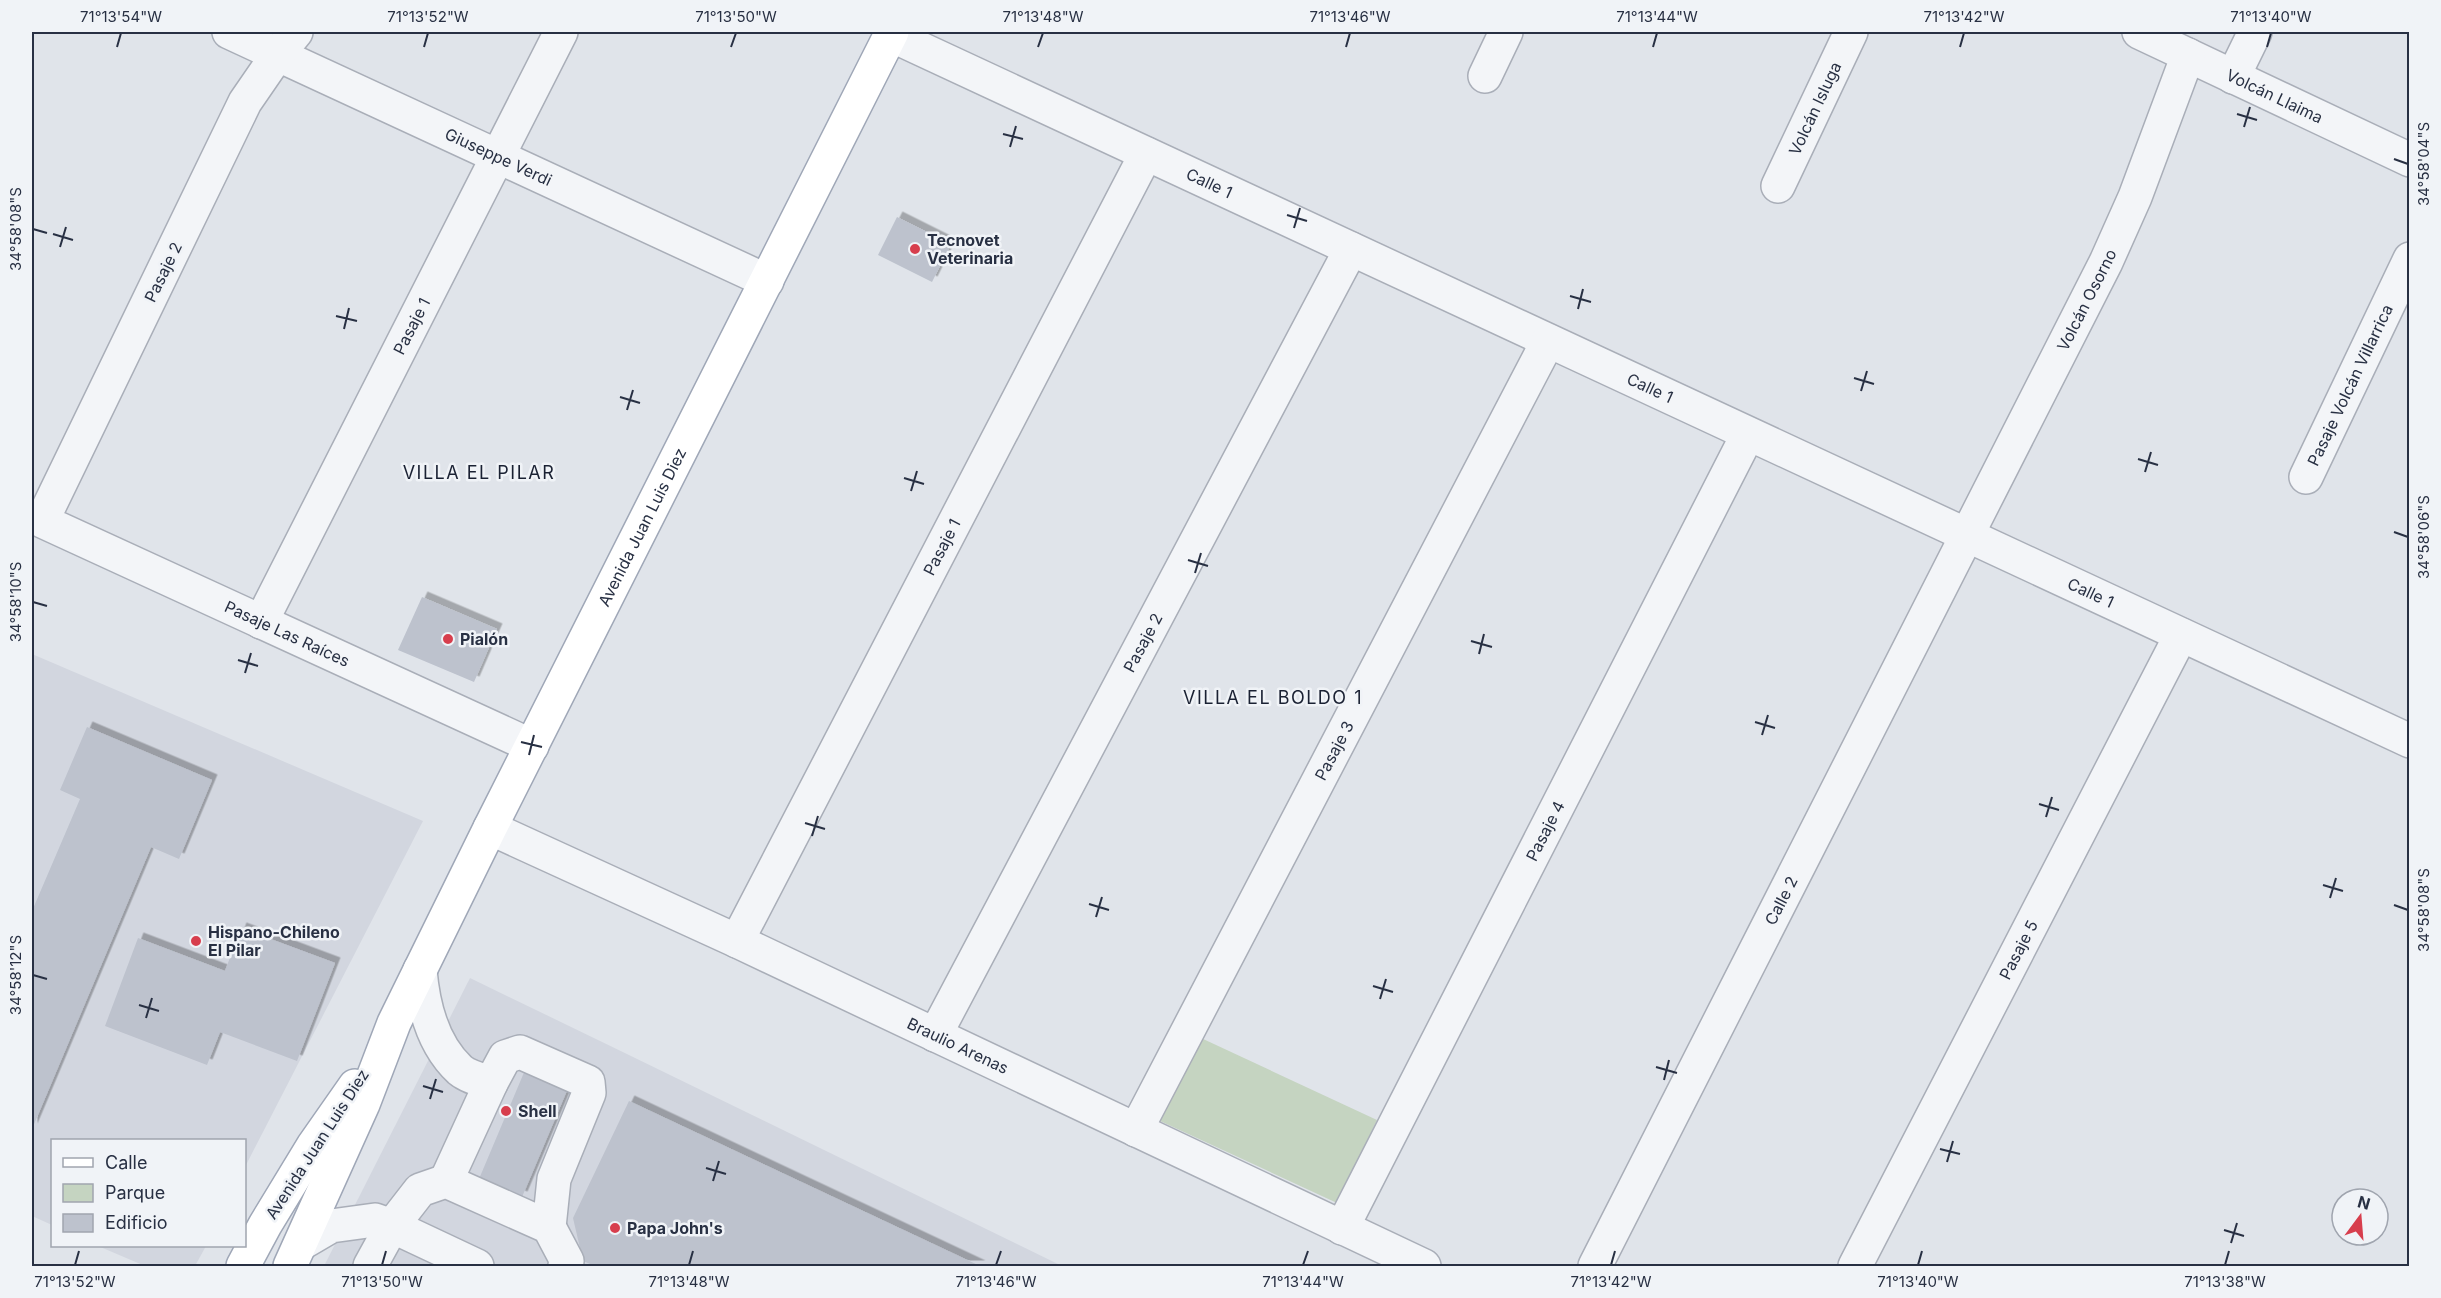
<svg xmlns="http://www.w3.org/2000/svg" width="2441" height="1298" viewBox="0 0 2441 1298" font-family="Inter,sans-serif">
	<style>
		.built { fill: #d2d6df }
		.green { fill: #c5d4c1 }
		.building { fill: #bdc2cd; filter: url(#shadow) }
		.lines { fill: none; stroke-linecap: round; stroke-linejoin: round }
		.minor-casing { stroke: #a9aeb8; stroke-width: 36 }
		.major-casing { stroke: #9fa7b7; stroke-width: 36 }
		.minor { stroke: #f3f5f8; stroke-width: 33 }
		.major { stroke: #fff; stroke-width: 33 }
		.ticks { fill: none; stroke: #283043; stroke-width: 2 }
		.poi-dot { fill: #d73e4d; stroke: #f0f3f7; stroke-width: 2 }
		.labels { text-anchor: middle; stroke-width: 5; stroke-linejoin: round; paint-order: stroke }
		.street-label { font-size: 16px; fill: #283043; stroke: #f0f3f7 }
		.poi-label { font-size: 16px; font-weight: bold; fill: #283043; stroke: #f0f3f7; text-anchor: start }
		.neighbourhood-label { font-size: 18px; letter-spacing: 1.5px; fill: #1a2133; stroke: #f0f3f7 }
		.neatline { fill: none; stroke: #283043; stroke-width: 2 }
		.ticks-label { font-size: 15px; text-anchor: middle; fill: #283043 }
	</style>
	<defs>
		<filter id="shadow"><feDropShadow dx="5.5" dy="-5.5" stdDeviation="0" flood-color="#0004"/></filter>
	</defs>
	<rect width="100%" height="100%" fill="#e0e4ea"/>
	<g class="built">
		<path d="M32,654L423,821L245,1167L244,1140H52V1225L32,1216Z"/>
		<path d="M470,978L631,1056L1062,1266H324Z"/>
		<path d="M98,1246H206L195,1266H145Z"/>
	</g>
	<path class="green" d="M1201,1038L1377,1120L1337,1203L1158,1120Z"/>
	<g class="building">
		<path d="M897,217L951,244L932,282L878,255Z"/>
		<path d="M422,597L497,629L474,682L398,650Z"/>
		<path d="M87,727L212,780L179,859L151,847L32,1129V911L80,799L60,790Z"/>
		<path d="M241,928L335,963L297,1061L220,1032L207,1065L105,1026L138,938L225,971Z"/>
		<path d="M528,1063L571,1081L522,1197L479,1179Z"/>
		<path d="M629,1101L980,1266H595L583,1261L573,1218Z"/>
	</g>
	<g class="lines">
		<g class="minor-casing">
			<g id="minor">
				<path id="s1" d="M229,32L767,281"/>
				<path id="s2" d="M296,32L278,54L245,102L42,521L532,746"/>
				<path id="s3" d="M2139,32L2410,160"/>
				<path id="s4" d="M891,35L2410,741"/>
				<path d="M1485,76L1506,32"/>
				<path d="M2233,77L2255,32"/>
				<path id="s5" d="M1778,186L1851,32"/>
				<path id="s6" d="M2306,477L2410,259"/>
				<path id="s7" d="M261,622L561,32"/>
				<path id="s8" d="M490,828L737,941L1424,1266"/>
				<path id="s9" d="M737,941L1146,154"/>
				<path d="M420,970C423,1006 432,1044 460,1070C468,1077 482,1080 491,1083L446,1181"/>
				<path id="s10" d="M935,1035L1351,249"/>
				<path d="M491,1083L505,1057L520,1052L588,1082L589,1093L554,1179L549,1227"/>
				<path id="s11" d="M1136,1130L1548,341"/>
				<path id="s12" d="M1342,1228L1748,434"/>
				<path d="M302,1243L331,1226L375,1220L392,1226L477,1266"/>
				<path d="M370,1266L392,1226L420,1190L446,1181L549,1227L567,1261L565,1266"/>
				<path id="s13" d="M1595,1266L2106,262L2135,197L2188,55"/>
				<path id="s14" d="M1855,1266L2181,635"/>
			</g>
		</g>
		<g class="major-casing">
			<g id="major">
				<path d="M243,1266L265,1225L313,1146L355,1086"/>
				<path id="s15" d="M290,1266L363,1104L394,1023L490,828L892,32"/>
			</g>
		</g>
		<use href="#minor" class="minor"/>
		<use href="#major" class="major"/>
	</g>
	<path class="ticks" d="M117,47L121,33M424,47L428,33M731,47L736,33M1038,47L1043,33M1346,47L1350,33M1653,47L1657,33M1960,47L1964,33M2267,47L2271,33M2237,114L2257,120M2244,127L2250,107M1003,134L1023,139M1010,147L1016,126M2394,159L2408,164M1287,215L1307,221M1294,228L1300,208M33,229L47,233M53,234L73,240M60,247L66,227M1570,296L1591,302M1578,309L1583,289M336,316L357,321M344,329L349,308M1854,378L1874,384M1861,391L1867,371M620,397L640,403M627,410L633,390M2138,459L2158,465M2145,472L2151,452M904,478L924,484M911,491L917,471M2394,532L2408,537M1188,560L1208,566M1195,573L1201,553M33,602L47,606M1471,641L1492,647M1479,654L1484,634M238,660L258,666M245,673L251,653M1755,722L1775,728M1762,735L1768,715M521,742L542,747M529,755L534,735M2039,804L2059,810M2046,817L2052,797M805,823L825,829M812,836L818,816M2323,885L2343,891M2330,898L2336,878M1089,904L1109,910M2394,905L2408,910M1096,917L1102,897M33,975L47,979M1373,986L1393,992M1380,999L1386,979M139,1005L159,1011M146,1018L152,998M1656,1067L1677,1073M1664,1080L1669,1060M423,1086L443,1092M430,1099L436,1079M1940,1149L1960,1154M1947,1162L1953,1141M706,1168L726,1174M713,1181L719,1161M2224,1230L2244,1236M2231,1243L2237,1223M75,1265L79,1251M382,1265L386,1251M689,1265L693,1251M996,1265L1001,1251M1303,1265L1308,1251M1611,1265L1615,1251M1918,1265L1922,1251M2225,1265L2229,1251"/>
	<g class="poi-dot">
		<circle cx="915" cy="249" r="6"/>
		<circle cx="448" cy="639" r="6"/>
		<circle cx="196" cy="941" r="6"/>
		<circle cx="506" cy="1111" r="6"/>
		<circle cx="615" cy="1228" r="6"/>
	</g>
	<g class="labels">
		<g class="street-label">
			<text dy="6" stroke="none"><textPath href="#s3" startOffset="150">Volcán Llaima</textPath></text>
			<text dy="6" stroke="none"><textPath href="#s5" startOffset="86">Volcán Isluga</textPath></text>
			<text dy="6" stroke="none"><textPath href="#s1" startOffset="297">Giuseppe Verdi</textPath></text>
			<text dy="6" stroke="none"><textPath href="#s4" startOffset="351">Calle 1</textPath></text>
			<text transform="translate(163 272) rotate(-64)" y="6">Pasaje 2</text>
			<text dy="6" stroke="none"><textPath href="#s13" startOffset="1084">Volcán Osorno</textPath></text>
			<text dy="6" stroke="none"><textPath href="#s7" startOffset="332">Pasaje 1</textPath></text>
			<text dy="6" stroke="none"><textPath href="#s6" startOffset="102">Pasaje Volcán Villarrica</textPath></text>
			<text dy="6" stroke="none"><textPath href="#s4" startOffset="837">Calle 1</textPath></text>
			<text dy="6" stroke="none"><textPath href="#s15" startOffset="819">Avenida Juan Luis Diez</textPath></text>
			<text dy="6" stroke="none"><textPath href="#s9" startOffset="444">Pasaje 1</textPath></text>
			<text dy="6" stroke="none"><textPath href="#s4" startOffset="1323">Calle 1</textPath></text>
			<text dy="6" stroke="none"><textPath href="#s2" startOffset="822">Pasaje Las Raíces</textPath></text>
			<text dy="6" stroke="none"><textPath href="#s10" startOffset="444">Pasaje 2</textPath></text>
			<text dy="6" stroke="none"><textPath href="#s11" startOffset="428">Pasaje 3</textPath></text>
			<text dy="6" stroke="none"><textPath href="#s12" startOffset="446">Pasaje 4</textPath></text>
			<text dy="6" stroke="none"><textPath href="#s13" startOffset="410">Calle 2</textPath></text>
			<text dy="6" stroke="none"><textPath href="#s14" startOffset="356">Pasaje 5</textPath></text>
			<text dy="6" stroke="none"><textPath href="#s8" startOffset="516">Braulio Arenas</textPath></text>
			<text transform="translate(317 1144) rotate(-57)" y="6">Avenida Juan Luis Diez</text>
		</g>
		<g class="poi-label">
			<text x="927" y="246">Tecnovet<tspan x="927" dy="18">Veterinaria</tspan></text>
			<text x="460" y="645">Pialón</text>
			<text x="208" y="938">Hispano-Chileno<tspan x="208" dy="18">El Pilar</tspan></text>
			<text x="518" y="1117">Shell</text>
			<text x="627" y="1234">Papa John's</text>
		</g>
		<g class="neighbourhood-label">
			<text x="479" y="479">VILLA EL PILAR</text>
			<text x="1273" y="704">VILLA EL BOLDO 1</text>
		</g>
	</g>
	<rect width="2441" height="1298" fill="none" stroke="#f0f3f7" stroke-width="66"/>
	<rect x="51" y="1139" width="195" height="108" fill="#f0f3f7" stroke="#a0a5af" stroke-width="1.5"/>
	<rect x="63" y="1158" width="30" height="9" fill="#ffffff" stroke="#a0a5af" stroke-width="1.5"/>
	<text x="105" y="1169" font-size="18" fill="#283043">Calle</text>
	<rect x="63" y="1184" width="30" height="18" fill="#c5d4c1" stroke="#a0a5af" stroke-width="1.5"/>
	<text x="105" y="1199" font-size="18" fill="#283043">Parque</text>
	<rect x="63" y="1214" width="30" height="18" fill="#bdc2cd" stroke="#a0a5af" stroke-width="1.5"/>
	<text x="105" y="1229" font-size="18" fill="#283043">Edificio</text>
	<g transform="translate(2360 1217) rotate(16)"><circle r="28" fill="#f0f3f7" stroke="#a0a5af" stroke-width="1.5"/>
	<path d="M0-4.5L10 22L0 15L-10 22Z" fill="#d73e4d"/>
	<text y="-9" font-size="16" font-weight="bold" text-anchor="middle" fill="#283043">N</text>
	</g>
	<rect x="33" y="33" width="2375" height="1232" class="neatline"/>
	<g class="ticks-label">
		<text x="121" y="22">71°13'54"W</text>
		<text x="428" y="22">71°13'52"W</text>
		<text x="736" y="22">71°13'50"W</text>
		<text x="1043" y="22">71°13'48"W</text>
		<text x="1350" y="22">71°13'46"W</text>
		<text x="1657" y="22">71°13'44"W</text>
		<text x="1964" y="22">71°13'42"W</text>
		<text x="2271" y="22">71°13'40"W</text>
		<text transform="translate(2424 164) rotate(-90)" y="5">34°58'04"S</text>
		<text transform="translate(16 229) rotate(-90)" y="5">34°58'08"S</text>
		<text transform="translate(2424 537) rotate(-90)" y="5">34°58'06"S</text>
		<text transform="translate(16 602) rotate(-90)" y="5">34°58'10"S</text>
		<text transform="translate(2424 910) rotate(-90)" y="5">34°58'08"S</text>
		<text transform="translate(16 975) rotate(-90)" y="5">34°58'12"S</text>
		<text x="75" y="1287">71°13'52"W</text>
		<text x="382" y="1287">71°13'50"W</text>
		<text x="689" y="1287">71°13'48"W</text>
		<text x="996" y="1287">71°13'46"W</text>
		<text x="1303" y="1287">71°13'44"W</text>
		<text x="1611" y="1287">71°13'42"W</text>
		<text x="1918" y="1287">71°13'40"W</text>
		<text x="2225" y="1287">71°13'38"W</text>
	</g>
</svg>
